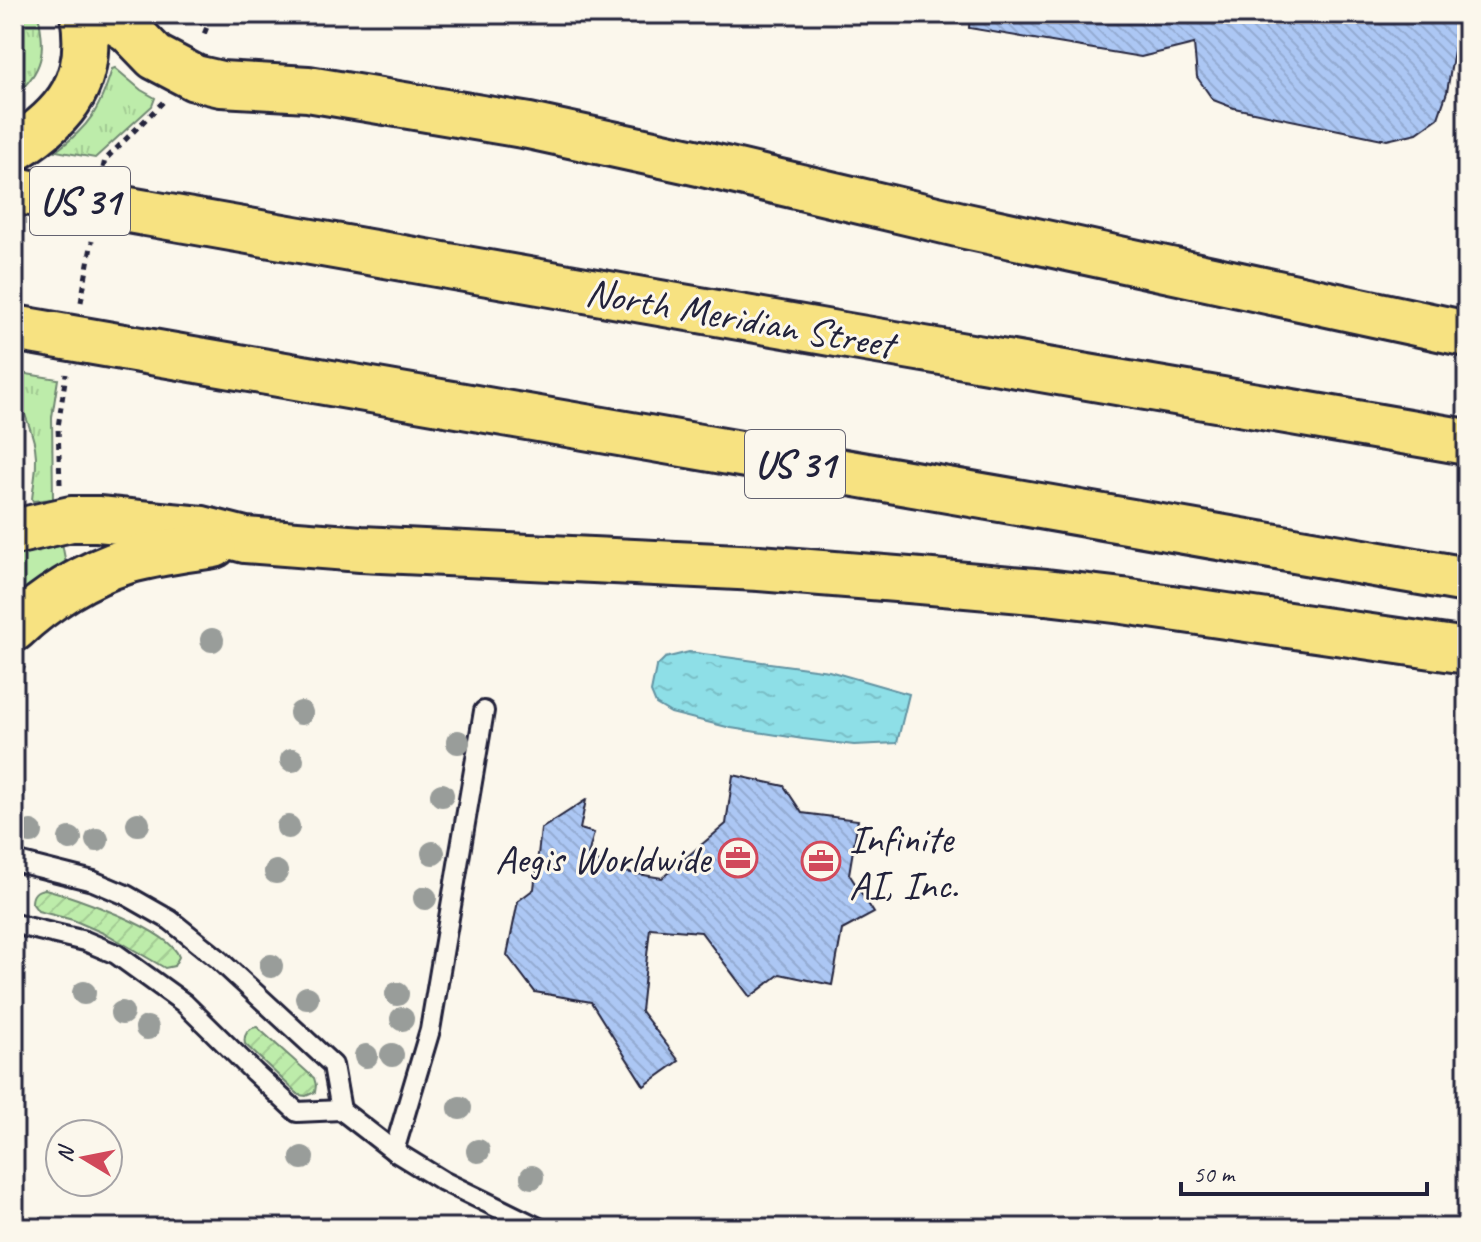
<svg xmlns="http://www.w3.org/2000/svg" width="1481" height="1242" viewBox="0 0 1481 1242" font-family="Caveat,sans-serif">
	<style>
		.grass { fill: url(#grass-tufts); stroke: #708772; stroke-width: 2 }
		.garden { fill: url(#garden-furrows); stroke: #708772; stroke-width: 2 }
		.water { fill: url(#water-ripples); stroke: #6393a2; stroke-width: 2 }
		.building { fill: url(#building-back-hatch); stroke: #22223b; stroke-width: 2 }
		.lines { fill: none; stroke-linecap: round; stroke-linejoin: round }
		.lane-casing { stroke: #22223b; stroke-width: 24 }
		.primary-casing { stroke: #22223b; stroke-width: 50 }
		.highway-casing { stroke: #22223b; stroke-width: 50 }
		.path { stroke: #22223b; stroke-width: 5; stroke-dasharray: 6 6; stroke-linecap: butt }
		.lane { stroke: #fbf7ec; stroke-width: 18 }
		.primary { stroke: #f7e281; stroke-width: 44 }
		.highway { stroke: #f7e281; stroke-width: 44 }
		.highway-bridge-casing { stroke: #22223b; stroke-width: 50; stroke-linecap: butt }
		.highway-bridge { stroke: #f7e281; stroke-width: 44 }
		.tree { fill: #999d9a }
		.labels { text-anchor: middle; stroke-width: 6; stroke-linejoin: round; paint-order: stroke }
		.shield { fill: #fbf7ec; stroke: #636270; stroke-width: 2 }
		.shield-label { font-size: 38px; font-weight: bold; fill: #22223b }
		.street-label { font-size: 40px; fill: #22223b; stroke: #fbf7ec }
		.poi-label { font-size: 40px; fill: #22223b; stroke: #fbf7ec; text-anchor: start }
	</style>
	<defs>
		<pattern id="grass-tufts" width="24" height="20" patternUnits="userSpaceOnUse" patternTransform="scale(2)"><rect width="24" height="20" fill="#bdecaa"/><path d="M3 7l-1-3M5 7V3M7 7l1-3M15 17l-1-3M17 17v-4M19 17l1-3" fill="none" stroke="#a2ca93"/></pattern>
		<pattern id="garden-furrows" width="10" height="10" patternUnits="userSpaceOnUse" patternTransform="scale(2)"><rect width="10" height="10" fill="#bdecaa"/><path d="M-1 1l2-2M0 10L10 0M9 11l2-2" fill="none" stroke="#a2ca93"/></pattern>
		<pattern id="water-ripples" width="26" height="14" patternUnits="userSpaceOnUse" patternTransform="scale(2)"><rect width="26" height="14" fill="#8edfe7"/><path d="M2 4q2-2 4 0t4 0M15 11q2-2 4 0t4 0" fill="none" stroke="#7abfc7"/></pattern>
		<pattern id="building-back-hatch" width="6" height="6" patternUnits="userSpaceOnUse" patternTransform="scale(2)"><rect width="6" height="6" fill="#acc7f4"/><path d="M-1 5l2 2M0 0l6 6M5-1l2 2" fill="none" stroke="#94abd2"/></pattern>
	</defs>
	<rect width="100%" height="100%" fill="#fbf7ec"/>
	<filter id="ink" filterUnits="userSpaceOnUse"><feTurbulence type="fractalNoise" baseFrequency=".0125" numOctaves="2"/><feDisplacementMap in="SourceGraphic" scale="16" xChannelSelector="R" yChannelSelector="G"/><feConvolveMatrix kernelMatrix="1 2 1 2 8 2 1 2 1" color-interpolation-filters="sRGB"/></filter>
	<g filter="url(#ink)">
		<g class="grass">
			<path d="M14,14H38C46,51 44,71 14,96Z"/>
			<path d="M115,68L141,90L155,98L152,106L95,158L56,151C90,126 100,109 112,69Z"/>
			<path d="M14,372L58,379L52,417L53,499L33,501L32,499C34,481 38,465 35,447C31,421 14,398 14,372Z"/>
			<path d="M61,538L67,569L14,605V552Z"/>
		</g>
		<g class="garden">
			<path d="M45,889C73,896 171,930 179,957L174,966L165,968L110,936L73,920L38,911L32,903C32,894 36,890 45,889Z"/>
			<path d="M257,1027L314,1078L316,1085L315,1092L306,1096L299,1095L245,1044C243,1035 248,1028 257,1027Z"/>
		</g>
		<path class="water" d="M689,652L829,671L909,694L897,743L854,745L803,739L731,728L671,713L656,704L651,692L656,667L665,658Z"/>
		<g class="building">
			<path d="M970,14H1454L1457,33L1447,92L1438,118L1417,133L1387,140L1234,108L1213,100L1197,77L1194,44L1141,57L969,28Z"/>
			<path d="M733,775L784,786L802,813L858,820L849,874L874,913L842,930L832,985L780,974L750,997L701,932L650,928L641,1011L679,1061L644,1086L591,1002L535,992L507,955L518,901L534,889L541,829L586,800L580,829L594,833L588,855L613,870L662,878L726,824Z"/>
		</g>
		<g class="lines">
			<g class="lane-casing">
				<g id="lane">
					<path d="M14,861L93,881L126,895L170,920L217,958L333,1065L341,1110"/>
					<path d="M14,924L85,941L116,954L184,1003L254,1072L297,1112L341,1110L394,1151L443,1181L539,1228"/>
					<path d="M394,1151L430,1030L484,711"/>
				</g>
			</g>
			<g class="primary-casing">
				<path id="primary" d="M14,149C68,115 94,80 83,14"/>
			</g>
			<g class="highway-casing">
				<g id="highway">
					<path d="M103,14L129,30L155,57L195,78L221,84L308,89L529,126L699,163L966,226L1467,334"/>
					<path d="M146,213L848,336L1467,442"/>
					<path d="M123,347L1467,580"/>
					<path d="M14,532L71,519H98L202,529L245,540L361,549L759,568L909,580L1046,592L1123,601L1467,651"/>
					<path d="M14,629C44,600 87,573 127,561C155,553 185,549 214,545"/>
				</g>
			</g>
			<g class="path">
				<path d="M188,14L207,27L202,39"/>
				<path d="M103,168L105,160L163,102"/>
				<path d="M81,302L92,241"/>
				<path d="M60,484L58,427L66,374"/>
				<path d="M14,677L24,666"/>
			</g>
			<use href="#lane" class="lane"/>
			<use href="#primary" class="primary"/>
			<use href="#highway" class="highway"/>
			<g class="highway-bridge-casing">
				<g id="highway-bridge">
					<path d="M14,190L146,213"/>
					<path d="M14,328L123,347"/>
				</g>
			</g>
			<use href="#highway-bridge" class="highway-bridge"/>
		</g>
		<g class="tree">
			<circle cx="212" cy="640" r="12"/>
			<circle cx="301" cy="713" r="12"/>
			<circle cx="458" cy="742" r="12"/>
			<circle cx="292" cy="760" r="12"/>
			<circle cx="442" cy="795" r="12"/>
			<circle cx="138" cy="824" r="12"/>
			<circle cx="288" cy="827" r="12"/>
			<circle cx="31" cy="832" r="12"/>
			<circle cx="70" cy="839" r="12"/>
			<circle cx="97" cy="840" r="12"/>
			<circle cx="433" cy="853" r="12"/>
			<circle cx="276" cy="872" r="12"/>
			<circle cx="425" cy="898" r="12"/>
			<circle cx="271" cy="966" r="12"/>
			<circle cx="84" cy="993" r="12"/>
			<circle cx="397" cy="994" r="12"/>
			<circle cx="307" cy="998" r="12"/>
			<circle cx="122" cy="1013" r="12"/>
			<circle cx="402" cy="1019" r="12"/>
			<circle cx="147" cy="1028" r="12"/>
			<circle cx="392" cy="1055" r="12"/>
			<circle cx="366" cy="1056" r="12"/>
			<circle cx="460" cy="1108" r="12"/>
			<circle cx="478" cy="1151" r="12"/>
			<circle cx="302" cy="1158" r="12"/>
			<circle cx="532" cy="1177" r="12"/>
		</g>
	</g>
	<defs>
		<g id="office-ring" transform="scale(2)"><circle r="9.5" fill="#fbf7ec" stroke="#d1495b" stroke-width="1.5"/><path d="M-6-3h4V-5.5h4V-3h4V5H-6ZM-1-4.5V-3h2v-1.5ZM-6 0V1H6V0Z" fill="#d1495b"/></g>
	</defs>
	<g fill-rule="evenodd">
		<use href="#office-ring" x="738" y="858"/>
		<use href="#office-ring" x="821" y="861"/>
	</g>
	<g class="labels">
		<g class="shield">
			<rect x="30" y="167" width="100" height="68" rx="6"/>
			<rect x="745" y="430" width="100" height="68" rx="6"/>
		</g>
		<g class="shield-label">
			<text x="80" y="214">US 31</text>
			<text x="795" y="477">US 31</text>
		</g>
		<g class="street-label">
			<text transform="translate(740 317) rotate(10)" y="14">North Meridian Street</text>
		</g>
		<g class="poi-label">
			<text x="849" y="852">Infinite<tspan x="849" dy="46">AI, Inc.</tspan></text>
			<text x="710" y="872" text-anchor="end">Aegis Worldwide</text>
		</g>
	</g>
	<rect width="1481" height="1242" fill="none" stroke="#fbf7ec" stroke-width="48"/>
	<rect x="24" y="24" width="1433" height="1194" fill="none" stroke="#22223b" stroke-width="3" filter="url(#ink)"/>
	<g transform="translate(84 1158) rotate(280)"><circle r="38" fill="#fbf7ec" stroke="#a4a2a5" stroke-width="2"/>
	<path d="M0-6L14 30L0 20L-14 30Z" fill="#d1495b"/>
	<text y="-12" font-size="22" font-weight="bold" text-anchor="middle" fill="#22223b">N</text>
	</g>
	<path d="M1181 1182v12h246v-12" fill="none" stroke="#22223b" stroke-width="4"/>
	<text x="1193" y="1182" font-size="24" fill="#22223b" stroke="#fbf7ec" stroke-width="6" paint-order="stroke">50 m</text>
</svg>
